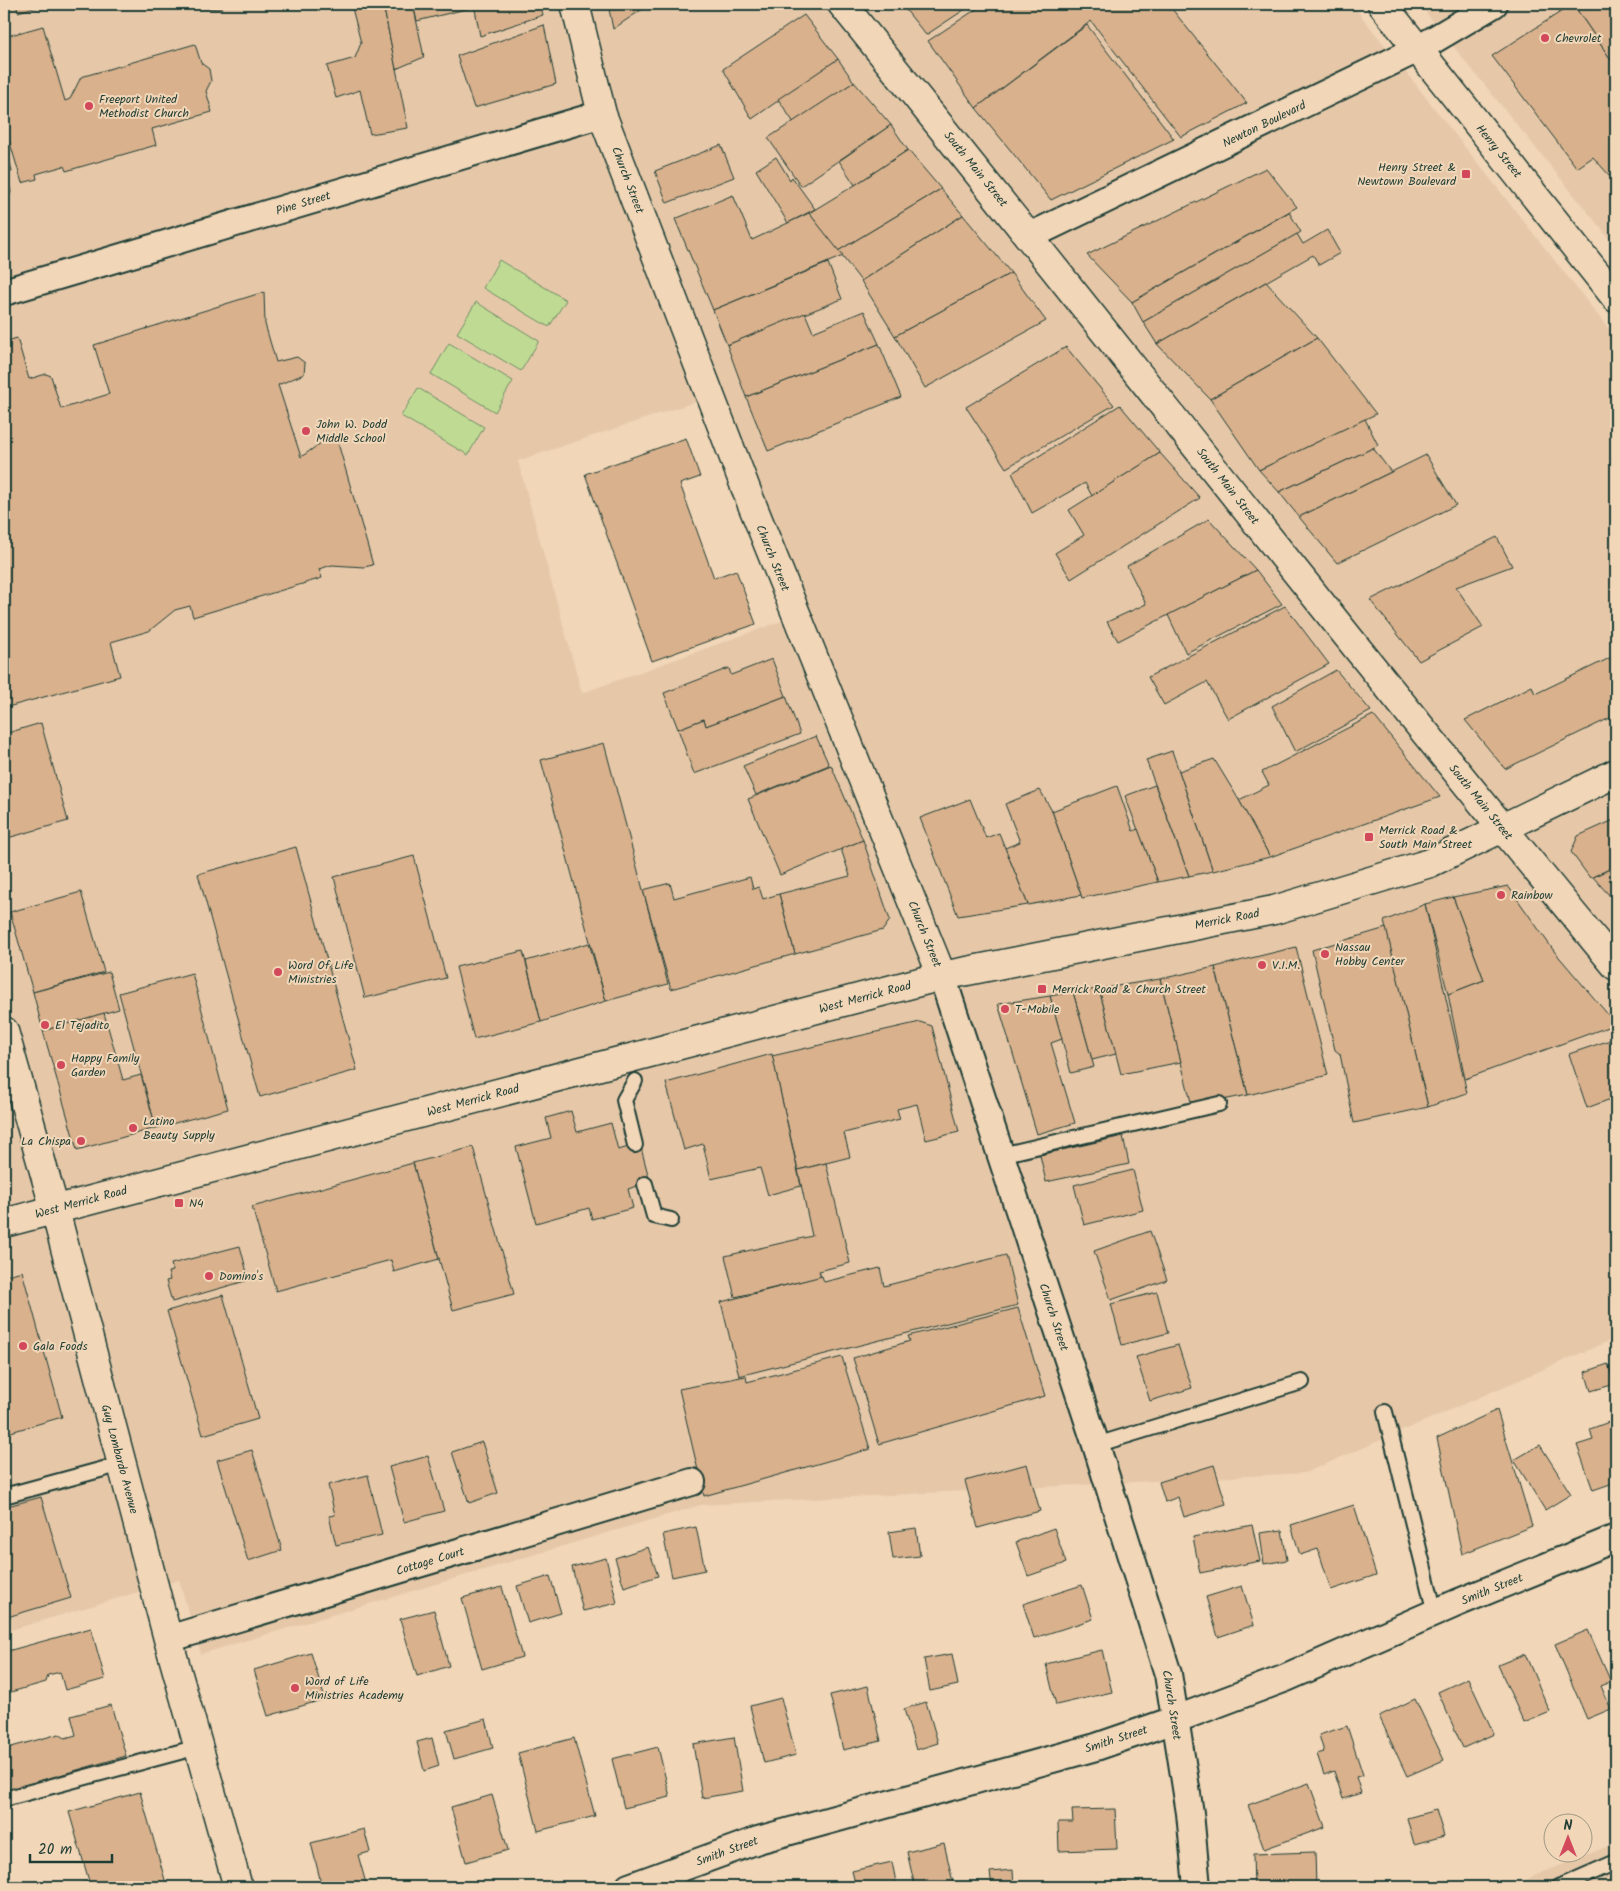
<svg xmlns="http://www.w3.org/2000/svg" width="1620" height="1891" viewBox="0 0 1620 1891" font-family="Kalam,sans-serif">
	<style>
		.built { fill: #e6c8a9; fill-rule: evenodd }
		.green { fill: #bfdb93; stroke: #6f8c64 }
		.building { fill: #d9b18d; stroke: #1f3d34 }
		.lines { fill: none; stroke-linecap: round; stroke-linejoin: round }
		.service-casing { stroke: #1f3d34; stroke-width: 18 }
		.minor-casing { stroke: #1f3d34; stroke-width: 30 }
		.tertiary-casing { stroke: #1f3d34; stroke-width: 31 }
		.secondary-casing { stroke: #1f3d34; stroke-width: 31 }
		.primary-casing { stroke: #1f3d34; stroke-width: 31 }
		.service { stroke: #f1d6b8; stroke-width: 14 }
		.minor { stroke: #f1d6b8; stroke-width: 26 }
		.tertiary { stroke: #f1d6b8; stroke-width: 28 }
		.secondary { stroke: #f1d6b8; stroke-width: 28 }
		.primary { stroke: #f1d6b8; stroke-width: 28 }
		.poi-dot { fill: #d1495b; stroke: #f1d6b8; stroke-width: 2 }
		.labels { text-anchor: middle; stroke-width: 4; stroke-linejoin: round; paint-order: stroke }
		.poi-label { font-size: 12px; fill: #1f3d34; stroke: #f1d6b8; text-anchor: start }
		.street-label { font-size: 12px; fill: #1f3d34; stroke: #f1d6b8 }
	</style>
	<rect width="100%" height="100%" fill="#f1d6b8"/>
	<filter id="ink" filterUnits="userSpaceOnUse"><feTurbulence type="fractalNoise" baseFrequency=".02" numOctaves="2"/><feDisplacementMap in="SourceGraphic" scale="10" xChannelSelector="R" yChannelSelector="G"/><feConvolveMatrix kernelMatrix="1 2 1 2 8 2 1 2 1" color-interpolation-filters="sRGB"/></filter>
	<g filter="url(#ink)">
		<g class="built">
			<path d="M4,4H1352L1616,338V1338L1305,1473L701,1505L201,1654L179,1580L4,1632ZM698,401L807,612L582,693L518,461Z"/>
			<path d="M1419,4H1616V247Z"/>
			<path d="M1616,1843V1887H1507Z"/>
		</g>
		<g class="green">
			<path d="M499,260L566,300L549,327L483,288Z"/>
			<path d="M476,302L539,341L521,371L457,333Z"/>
			<path d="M449,343L513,381L495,412L431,374Z"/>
			<path d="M418,388L484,427L468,455L401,416Z"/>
		</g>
		<g class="building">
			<path d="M16,4H45L18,12Z"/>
			<path d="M142,4H221L222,9L143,6Z"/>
			<path d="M351,4H383L408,128L370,134L360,90L336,98L327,66L355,58L361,43Z"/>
			<path d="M383,4H413L424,57L396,69Z"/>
			<path d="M413,4H474V7L417,21Z"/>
			<path d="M474,4H540L543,15L480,36Z"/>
			<path d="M608,4H650L613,29Z"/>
			<path d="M901,4H973L926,35Z"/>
			<path d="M984,4H1168L1247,103L1181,137L1091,21L976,108L928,41Z"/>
			<path d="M1573,4L1616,67V183L1593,157L1577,168L1492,56Z"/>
			<path d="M1573,4H1607L1616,17V67Z"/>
			<path d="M804,15L838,59L752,119L723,69Z"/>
			<path d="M544,25L556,84L474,108L457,56Z"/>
			<path d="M1087,25L1174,139L1051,200L976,108Z"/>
			<path d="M43,26L65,101L70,99L81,77L195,44L201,63L209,69L211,81L206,91L212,112L152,129L156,145L66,171L64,166L36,174L37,179L22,183L4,123V37Z"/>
			<path d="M838,59L854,82L794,123L778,99Z"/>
			<path d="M854,82L891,125L801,186L768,138Z"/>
			<path d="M891,125L908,150L855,185L839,161Z"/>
			<path d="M721,145L734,177L667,203L655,171Z"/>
			<path d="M908,150L941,189L838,251L809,213L855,185Z"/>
			<path d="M8,151L12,172L6,173L11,192L7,202L4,203V152Z"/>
			<path d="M776,157L790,180L792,177L815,209L788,223L756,170Z"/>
			<path d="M1266,168L1297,207L1132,302L1087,255Z"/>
			<path d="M941,189L963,215L861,281L838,251Z"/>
			<path d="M733,195L752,240L809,213L843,256L713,310L675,219Z"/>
			<path d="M1289,212L1301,232L1143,322L1132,302Z"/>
			<path d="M963,215L1011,273L895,336L861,281Z"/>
			<path d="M1327,230L1340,253L1319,265L1313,255L1157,344L1143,322L1297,234L1303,244Z"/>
			<path d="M828,263L842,299L727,345L713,310Z"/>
			<path d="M1011,273L1046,321L925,388L895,336Z"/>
			<path d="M1266,282L1317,338L1210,399L1157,344Z"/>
			<path d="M264,292L265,324L276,362L297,357L305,363L304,374L278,385L301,457L328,438L336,436L373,565L364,567L332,565L319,569L322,578L193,617L190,606L175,610L149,631L111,642L120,676L4,708V342L17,338L29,379L46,374L51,376L61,409L109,394L94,345Z"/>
			<path d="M864,311L879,344L746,397L727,345L805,313L813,332Z"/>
			<path d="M1317,338L1376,414L1259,470L1210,399Z"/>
			<path d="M879,344L901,397L768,451L746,397Z"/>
			<path d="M1066,347L1114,405L1006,468L966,407Z"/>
			<path d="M1120,405L1160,453L1092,496L1085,483L1032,513L1012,473Z"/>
			<path d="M1365,419L1378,445L1373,448L1279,492L1259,470Z"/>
			<path d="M686,438L700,477L680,484L714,578L736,570L756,624L652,661L585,474Z"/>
			<path d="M1373,448L1391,472L1299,517L1279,492Z"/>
			<path d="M1160,453L1200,498L1071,579L1055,553L1084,535L1069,510Z"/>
			<path d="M1426,455L1456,505L1337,563L1299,517Z"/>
			<path d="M1209,519L1256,570L1118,641L1107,622L1146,604L1127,566Z"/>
			<path d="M1497,537L1512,566L1456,587L1483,627L1419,661L1370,600Z"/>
			<path d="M1256,570L1282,604L1186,653L1168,615Z"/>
			<path d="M1285,606L1329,664L1228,719L1207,682L1164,705L1148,677Z"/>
			<path d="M1616,655V715L1505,769L1465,720L1532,686L1535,694Z"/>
			<path d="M772,659L786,696L706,726L704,719L678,729L664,693L729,668L731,675Z"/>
			<path d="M1336,670L1371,711L1295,752L1272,706Z"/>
			<path d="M786,696L800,734L694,774L678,729L704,719L706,726Z"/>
			<path d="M1373,715L1440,797L1270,857L1239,800L1269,785L1262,772Z"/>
			<path d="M41,723L68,821L4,839V734Z"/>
			<path d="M816,736L829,765L756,795L743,766Z"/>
			<path d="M604,743L668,984L606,1001L541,760Z"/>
			<path d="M1172,751L1179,771L1213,871L1189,876L1146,760Z"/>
			<path d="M1214,759L1239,800L1270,857L1213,871L1179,771Z"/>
			<path d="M831,765L863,840L780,875L748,799Z"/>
			<path d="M1155,785L1189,876L1158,882L1125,796Z"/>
			<path d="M1117,786L1133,831L1138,829L1158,882L1082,898L1052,811Z"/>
			<path d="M1040,790L1052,811L1081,895L1028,905L1005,848L1020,842L1005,804Z"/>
			<path d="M970,799L986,838L999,833L1028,905L958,916L920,818Z"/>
			<path d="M1616,819V866L1590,878L1571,852L1578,836Z"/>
			<path d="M863,840L890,920L883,930L795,954L779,894L850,876L841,849Z"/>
			<path d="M296,847L357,1070L260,1097L198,874Z"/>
			<path d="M414,856L446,978L365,998L334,877Z"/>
			<path d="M1616,866V903L1593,877Z"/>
			<path d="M750,877L753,889L759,887L763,899L779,894L795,954L671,989L643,890L670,883L674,898Z"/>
			<path d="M1508,886L1554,951L1616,1024L1465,1079L1448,994L1484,980L1453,897Z"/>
			<path d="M81,892L104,972L33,992L10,912Z"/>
			<path d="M1453,897L1484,980L1448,994L1425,904Z"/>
			<path d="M1425,904L1467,1093L1428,1107L1384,921Z"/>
			<path d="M1386,928L1428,1107L1354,1123L1340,1054L1335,1050L1312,950Z"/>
			<path d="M589,943L606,1001L541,1022L526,961Z"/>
			<path d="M1296,947L1328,1075L1248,1095L1215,967Z"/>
			<path d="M523,951L541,1022L474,1039L456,967Z"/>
			<path d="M1215,967L1248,1095L1192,1106L1160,979Z"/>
			<path d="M109,972L119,1009L43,1031L33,992Z"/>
			<path d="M192,973L228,1109L156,1128L119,993Z"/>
			<path d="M1160,979L1181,1062L1121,1074L1099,989Z"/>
			<path d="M1099,989L1116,1054L1092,1060L1073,992Z"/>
			<path d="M1073,992L1094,1067L1071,1073L1050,996Z"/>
			<path d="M1050,996L1062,1039L1051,1043L1075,1123L1037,1134L998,1004Z"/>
			<path d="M104,1013L123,1080L141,1075L156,1128L77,1150L43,1031Z"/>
			<path d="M920,1022L932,1026L959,1132L926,1140L917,1104L897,1109L900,1119L844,1133L850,1157L798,1170L772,1056Z"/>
			<path d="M1616,1038V1097L1587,1108L1569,1054Z"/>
			<path d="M772,1054L801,1186L768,1195L760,1168L711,1179L703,1144L684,1150L666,1083Z"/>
			<path d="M571,1111L577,1132L611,1123L618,1150L640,1144L650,1182L628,1189L633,1208L592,1219L589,1208L536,1223L516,1147L551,1138L546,1118Z"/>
			<path d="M1123,1136L1129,1164L1046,1182L1040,1155Z"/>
			<path d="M473,1147L514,1294L453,1310L413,1163Z"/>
			<path d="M413,1163L439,1259L394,1272L391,1260L276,1291L252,1207Z"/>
			<path d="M826,1163L850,1263L819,1271L821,1277L735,1297L725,1256L812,1236L798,1170Z"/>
			<path d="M1133,1170L1143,1210L1084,1225L1074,1185Z"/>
			<path d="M1150,1231L1167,1280L1111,1300L1094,1251Z"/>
			<path d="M240,1246L249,1280L172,1302L166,1281L170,1280L168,1272L173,1271L171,1264Z"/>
			<path d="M1006,1255L1018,1305L739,1376L721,1302L822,1276L824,1282L880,1268L884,1286Z"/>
			<path d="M22,1271L62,1417L4,1434V1276Z"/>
			<path d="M1157,1292L1168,1333L1122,1345L1111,1304Z"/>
			<path d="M223,1295L258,1419L203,1435L167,1311Z"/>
			<path d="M1018,1308L1045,1396L879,1444L853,1358L910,1341L908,1336Z"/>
			<path d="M1178,1345L1192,1388L1150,1401L1136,1357Z"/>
			<path d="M842,1357L870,1449L704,1496L679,1389L746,1376L747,1382Z"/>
			<path d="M1608,1364L1615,1384L1591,1391L1585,1372Z"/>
			<path d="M1497,1410L1532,1526L1462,1554L1437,1438Z"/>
			<path d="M1609,1422L1616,1445V1482L1593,1490L1577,1445L1593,1440L1590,1429Z"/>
			<path d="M482,1442L498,1493L469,1503L452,1452Z"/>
			<path d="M1540,1445L1571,1494L1545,1510L1514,1460Z"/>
			<path d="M252,1450L282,1550L248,1561L217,1460Z"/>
			<path d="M428,1456L444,1511L404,1522L389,1467Z"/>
			<path d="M1027,1464L1040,1511L978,1528L965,1481Z"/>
			<path d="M1214,1465L1226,1504L1184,1517L1178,1497L1165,1502L1159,1482Z"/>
			<path d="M368,1475L382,1535L336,1545L329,1516L335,1515L328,1485Z"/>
			<path d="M41,1497L71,1598L4,1618V1507Z"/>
			<path d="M1354,1505L1376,1575L1331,1590L1318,1549L1300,1555L1291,1525Z"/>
			<path d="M1252,1525L1260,1561L1200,1573L1193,1537Z"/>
			<path d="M696,1527L705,1570L672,1577L663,1534Z"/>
			<path d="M916,1528L920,1556L893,1559L889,1532Z"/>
			<path d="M1054,1528L1066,1563L1028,1576L1016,1542Z"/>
			<path d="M1282,1530L1287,1560L1264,1564L1260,1533Z"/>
			<path d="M648,1547L658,1576L624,1587L615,1558Z"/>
			<path d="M606,1558L617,1603L583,1611L572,1567Z"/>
			<path d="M550,1576L561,1613L528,1623L517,1586Z"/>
			<path d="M1082,1585L1093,1619L1034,1638L1023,1604Z"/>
			<path d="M1242,1586L1254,1625L1218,1637L1206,1597Z"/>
			<path d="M502,1587L522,1657L482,1669L462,1598Z"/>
			<path d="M434,1610L449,1666L417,1676L400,1619Z"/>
			<path d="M91,1628L105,1679L65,1690L60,1672L48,1675L46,1682L4,1694V1652Z"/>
			<path d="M1588,1630L1611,1682L1601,1686L1611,1709L1587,1719L1555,1644Z"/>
			<path d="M1102,1650L1112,1692L1056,1705L1046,1664Z"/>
			<path d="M311,1653L325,1699L268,1716L254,1670Z"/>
			<path d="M952,1654L958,1685L930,1691L924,1659Z"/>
			<path d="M1525,1654L1550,1712L1524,1723L1498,1665Z"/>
			<path d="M1468,1678L1494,1734L1463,1748L1438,1692Z"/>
			<path d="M868,1686L881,1741L843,1750L830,1695Z"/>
			<path d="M781,1698L796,1755L764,1763L750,1706Z"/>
			<path d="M1415,1699L1444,1760L1407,1776L1379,1716Z"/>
			<path d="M926,1702L938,1743L916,1750L904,1709Z"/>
			<path d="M111,1705L126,1756L4,1791V1749L59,1734L65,1738L76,1735L71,1716Z"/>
			<path d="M486,1719L493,1748L454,1759L446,1730Z"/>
			<path d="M1347,1726L1363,1775L1356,1777L1361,1793L1343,1799L1334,1771L1324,1775L1317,1754L1324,1752L1319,1735Z"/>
			<path d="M734,1737L743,1791L702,1798L693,1744Z"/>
			<path d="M432,1738L439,1766L424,1771L417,1742Z"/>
			<path d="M574,1738L595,1816L538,1831L518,1753Z"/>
			<path d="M658,1747L670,1797L624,1808L612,1759Z"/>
			<path d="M1309,1783L1325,1827L1264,1849L1248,1805Z"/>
			<path d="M140,1792L167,1887H66L89,1881L69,1812Z"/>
			<path d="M492,1795L508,1850L466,1862L451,1807Z"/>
			<path d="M1115,1809L1117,1849L1059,1851L1058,1822H1073L1072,1810Z"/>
			<path d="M1436,1810L1444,1836L1414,1844L1407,1818Z"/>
			<path d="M364,1829L370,1852L358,1855L367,1887H322L311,1843Z"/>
			<path d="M944,1843L954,1887H915L907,1852Z"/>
			<path d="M1315,1852L1316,1887H1254L1253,1854Z"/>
			<path d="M892,1862L897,1887H856L852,1871Z"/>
			<path d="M1013,1870L1014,1887H992L990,1872Z"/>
			<path d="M1127,1882V1887H1051V1884Z"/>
		</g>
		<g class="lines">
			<g class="service-casing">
				<g id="service">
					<path d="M635,1081L624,1100L635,1145"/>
					<path d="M1001,1155L1219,1104"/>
					<path d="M645,1184L654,1216L671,1220"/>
					<path d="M1385,1412L1435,1613"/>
					<path d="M1096,1445L1302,1382"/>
					<path d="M4,1496L122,1464"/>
					<path d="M4,1799L198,1747"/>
					<path d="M1559,1887L1616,1862"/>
				</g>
			</g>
			<g class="minor-casing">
				<g id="minor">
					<path d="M1030,236L1418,49L1494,4"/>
					<path d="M4,292L602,114"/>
					<path d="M942,976L1096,1445L1168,1674L1190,1813L1197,1887"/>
					<path d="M168,1639L692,1482"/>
					<path d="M629,1887L758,1840L1096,1747L1174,1720L1286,1678L1457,1603L1616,1538"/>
				</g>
			</g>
			<g class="tertiary-casing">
				<g id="tertiary">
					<path d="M575,4L602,114L749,497L942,976"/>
					<path d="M1382,4L1616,298"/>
					<path d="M4,1031L55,1210L168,1639L238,1887"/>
				</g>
			</g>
			<g class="secondary-casing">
				<path id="secondary" d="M842,4C1101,324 1353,649 1616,966"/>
			</g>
			<g class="primary-casing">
				<path id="primary" d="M4,1223L942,976L1274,910L1430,863L1616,773"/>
			</g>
			<use href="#service" class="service"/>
			<use href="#minor" class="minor"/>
			<use href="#tertiary" class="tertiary"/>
			<use href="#secondary" class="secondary"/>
			<use href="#primary" class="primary"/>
		</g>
	</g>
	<g class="poi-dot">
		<circle cx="1545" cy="38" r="5"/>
		<circle cx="89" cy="106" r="5"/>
		<rect x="1461" y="169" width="10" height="10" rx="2.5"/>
		<circle cx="306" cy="431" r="5"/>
		<rect x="1364" y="832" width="10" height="10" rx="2.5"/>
		<circle cx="1501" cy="895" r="5"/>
		<circle cx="1325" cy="954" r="5"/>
		<circle cx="1262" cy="965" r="5"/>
		<circle cx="278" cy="972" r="5"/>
		<rect x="1037" y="984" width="10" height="10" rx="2.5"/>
		<circle cx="1005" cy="1009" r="5"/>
		<circle cx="45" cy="1025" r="5"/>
		<circle cx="61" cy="1065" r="5"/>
		<circle cx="133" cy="1128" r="5"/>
		<circle cx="81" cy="1141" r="5"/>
		<rect x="174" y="1198" width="10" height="10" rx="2.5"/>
		<circle cx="209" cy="1276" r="5"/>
		<circle cx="23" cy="1346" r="5"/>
		<circle cx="295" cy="1688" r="5"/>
	</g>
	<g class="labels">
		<g class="poi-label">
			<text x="1555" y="42">Chevrolet</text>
			<text x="99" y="103">Freeport United<tspan x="99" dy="14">Methodist Church</tspan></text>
			<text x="1456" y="171" text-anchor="end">Henry Street &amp;<tspan x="1456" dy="14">Newtown Boulevard</tspan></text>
			<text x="316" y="428">John W. Dodd<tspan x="316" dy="14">Middle School</tspan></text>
			<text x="1379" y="834">Merrick Road &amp;<tspan x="1379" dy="14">South Main Street</tspan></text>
			<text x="1511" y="899">Rainbow</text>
			<text x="1335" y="951">Nassau<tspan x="1335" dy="14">Hobby Center</tspan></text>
			<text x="288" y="969">Word Of Life<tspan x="288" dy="14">Ministries</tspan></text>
			<text x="1272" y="969">V.I.M.</text>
			<text x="1052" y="993">Merrick Road &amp; Church Street</text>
			<text x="1015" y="1013">T-Mobile</text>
			<text x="55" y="1029">El Tejadito</text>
			<text x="71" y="1062">Happy Family<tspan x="71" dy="14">Garden</tspan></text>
			<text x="143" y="1125">Latino<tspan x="143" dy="14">Beauty Supply</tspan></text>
			<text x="71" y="1145" text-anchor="end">La Chispa</text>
			<text x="189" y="1207">N4</text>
			<text x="219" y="1280">Domino's</text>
			<text x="33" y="1350">Gala Foods</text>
			<text x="305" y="1685">Word of Life<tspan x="305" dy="14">Ministries Academy</tspan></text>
		</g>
		<g class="street-label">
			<text transform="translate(1264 124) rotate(-26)" y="4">Newton Boulevard</text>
			<text transform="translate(1499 151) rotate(51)" y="4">Henry Street</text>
			<text transform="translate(976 169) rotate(51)" y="4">South Main Street</text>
			<text transform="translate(628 180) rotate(69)" y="4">Church Street</text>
			<text transform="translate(303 203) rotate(-17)" y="4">Pine Street</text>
			<text transform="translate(1228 486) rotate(52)" y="4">South Main Street</text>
			<text transform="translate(773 558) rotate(68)" y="4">Church Street</text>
			<text transform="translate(1481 802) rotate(51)" y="4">South Main Street</text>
			<text transform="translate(1227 919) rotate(-11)" y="4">Merrick Road</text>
			<text transform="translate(925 934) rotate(68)" y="4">Church Street</text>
			<text transform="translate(865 997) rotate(-15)" y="4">West Merrick Road</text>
			<text transform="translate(473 1100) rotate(-15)" y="4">West Merrick Road</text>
			<text transform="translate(81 1202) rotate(-15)" y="4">West Merrick Road</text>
			<text transform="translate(1054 1317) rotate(72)" y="4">Church Street</text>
			<text transform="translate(120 1459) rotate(75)" y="4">Guy Lombardo Avenue</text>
			<text transform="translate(430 1561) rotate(-17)" y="4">Cottage Court</text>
			<text transform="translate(1492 1589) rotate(-22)" y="4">Smith Street</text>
			<text transform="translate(1172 1705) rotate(81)" y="4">Church Street</text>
			<text transform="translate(1116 1739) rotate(-18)" y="4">Smith Street</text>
			<text transform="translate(727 1851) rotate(-20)" y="4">Smith Street</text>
		</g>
	</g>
	<rect width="1620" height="1891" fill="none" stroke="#f1d6b8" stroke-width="20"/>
	<rect x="10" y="10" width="1600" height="1871" fill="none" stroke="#1f3d34" stroke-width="2" filter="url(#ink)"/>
	<g transform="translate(1568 1838)"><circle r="24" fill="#f1d6b8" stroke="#9d9983"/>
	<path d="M0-4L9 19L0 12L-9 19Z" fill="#d1495b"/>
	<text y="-8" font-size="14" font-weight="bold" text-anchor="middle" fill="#1f3d34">N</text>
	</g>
	<path d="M30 1854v8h82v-8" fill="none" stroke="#1f3d34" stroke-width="2.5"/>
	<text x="38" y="1854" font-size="15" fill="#1f3d34" stroke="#f1d6b8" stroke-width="4" paint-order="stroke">20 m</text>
</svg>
